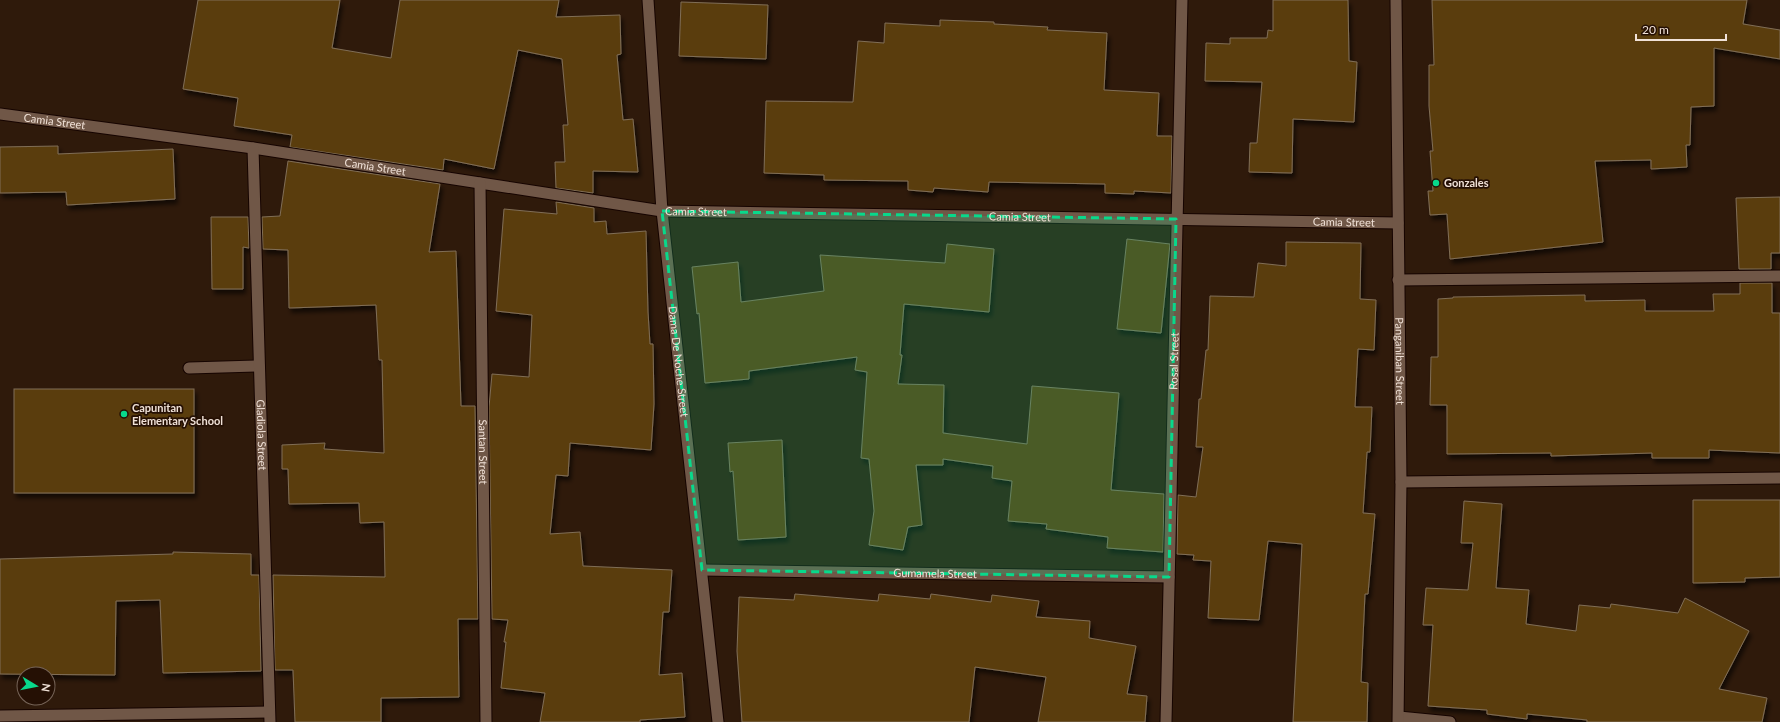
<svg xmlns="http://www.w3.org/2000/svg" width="1780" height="722" viewBox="0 0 1780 722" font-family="Lato,sans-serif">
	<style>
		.building { fill: #5a3d10; stroke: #806e56; filter: url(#shadow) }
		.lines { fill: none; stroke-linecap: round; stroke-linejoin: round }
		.service-casing { stroke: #160400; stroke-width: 13 }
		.minor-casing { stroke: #160400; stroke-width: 13 }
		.tertiary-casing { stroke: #160400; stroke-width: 13 }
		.service { stroke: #705747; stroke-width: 11 }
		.minor { stroke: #705747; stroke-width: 11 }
		.tertiary { stroke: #705747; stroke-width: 11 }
		.marked { fill: #08d98b; fill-opacity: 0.2; stroke: #08d98b; stroke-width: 3; stroke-dasharray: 8 5; stroke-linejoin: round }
		.poi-dot { fill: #08d98b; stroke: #251004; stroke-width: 1.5 }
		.labels { text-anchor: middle; stroke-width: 3.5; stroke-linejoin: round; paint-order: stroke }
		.street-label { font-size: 11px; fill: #f0e1d7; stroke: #251004 }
		.poi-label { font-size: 11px; font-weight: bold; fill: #f0e1d7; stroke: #251004; text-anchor: start }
	</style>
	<defs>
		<filter id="shadow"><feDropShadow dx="2.5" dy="4.5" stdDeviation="2" flood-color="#0009"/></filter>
	</defs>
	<rect width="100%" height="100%" fill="#2f1a0b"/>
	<g class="building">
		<path d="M198,0H340L332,48L391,58L400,0H559L556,17L620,15L621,54L617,55L623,120L633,119L638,172L593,171V193L556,188L555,162H565L563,125H568L562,59L518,50L494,169L444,159L443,170L290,147L292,135L234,126L238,98L183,89Z"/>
		<path d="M1273,0H1348L1349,61L1357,62L1354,122L1293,119L1292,173L1249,172L1250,143H1257L1262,82L1205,81L1206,43L1230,44V38H1267L1268,30L1273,31Z"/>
		<path d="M1432,0H1747L1743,24L1780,30V59L1714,48V106L1691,107L1690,145H1686L1687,167L1651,169V160L1595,161L1603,242L1450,259L1447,214L1430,215L1428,191H1433L1430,151H1433L1429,106V65H1434Z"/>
		<path d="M681,2L768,5L766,59L679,56Z"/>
		<path d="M940,20L994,22V24L1048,27L1047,30L1107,33L1104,90L1159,93L1157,136H1172L1171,193L1134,191V194L1105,193V184L989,182L988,192L934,188L933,192L908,190V181L824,180V175L764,173L766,101L853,102L858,41L884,43L885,23L940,26Z"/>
		<path d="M58,146V154L173,149L175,199L67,205L66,192L0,193V147Z"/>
		<path d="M288,161L440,184L429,252L456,251L461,406H475L478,619H458L459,697L381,698V722H295L293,670H275L273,575L385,577L384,522L360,523L359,503L289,504L288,469H282V445L325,443L324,449L384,453L382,360H379L376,305L289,308L288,250L263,249L262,217L280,216Z"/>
		<path d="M1780,197V253H1771V269H1739L1736,198Z"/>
		<path d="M556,202L594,208V222L606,221L607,234L646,231L648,312L650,344H653L654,404L651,450L570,443L568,476L556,475L550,534L580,532L583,566L672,570L669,612H663L659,675L682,673L685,717L640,720V722H540L545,693L501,688L506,642H504L508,620L492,619L489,407L492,374L529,377L532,315L496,311L504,209L557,214Z"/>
		<path d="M211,217H248L249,248L243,247V289H212Z"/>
		<path d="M1127,239L1170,244L1161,333L1117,329Z"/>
		<path d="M1286,242L1361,243L1360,299L1376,300L1374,350L1358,349L1355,407H1372L1370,452H1367L1363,513L1375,514L1368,594H1365L1361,682L1368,683L1367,722H1293L1302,544L1268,541L1259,620L1208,618L1211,561L1193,560L1194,555L1177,554L1178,495L1196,497L1203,447H1196L1199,399H1201L1206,350H1208L1210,296L1254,297L1258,263L1286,266Z"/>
		<path d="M947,244L994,249L989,312L904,304L900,355H902L898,384L944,385L943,433L1027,444L1032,386L1119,393L1111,490L1164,494L1163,552L1107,548L1108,537L1046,529L1047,524L1008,521L1012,481L992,478L993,466L943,459V465H916L922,525L908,527L903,550L869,545L874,511L869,459L861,458L867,372L855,370L857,357L749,371V379L705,383L699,313L697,314L692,267L738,262L741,302L824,291L820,255L945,263Z"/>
		<path d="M1740,283H1772V313H1780V453L1709,450V458H1652V453L1551,456V453L1447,454V405H1430L1431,357H1438V299L1453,298V297L1585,295V301L1645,300V311H1714L1713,294H1740Z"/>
		<rect x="14" y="389" width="180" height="104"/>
		<path d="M782,440L786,537L738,540L733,471L730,472L728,443Z"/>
		<path d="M1693,500H1780V577L1745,578V582L1693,583Z"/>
		<path d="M1464,501L1502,504L1496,588L1529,590L1526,624L1576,631L1579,605L1610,608L1611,604L1678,613L1685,598L1749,631L1719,689L1767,698L1762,722H1587V720L1527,714V719L1487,714V710L1428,706L1433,625H1423L1426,588L1468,590L1473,543H1461Z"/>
		<path d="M173,552L251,554V575H259L261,671L163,673L160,600L116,601L115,675L0,674V559L173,554Z"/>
		<path d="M795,594L878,601L879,594L930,599L931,594L991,602L992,595L1039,601L1036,617L1090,621L1089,638L1136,646L1127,694L1147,696L1145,722H1038L1046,677L975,667L969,722H742L737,651L739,597L794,600Z"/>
	</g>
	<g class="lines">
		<g class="service-casing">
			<path id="service" d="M189,368L259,366"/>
		</g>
		<g class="minor-casing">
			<g id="minor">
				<path id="s1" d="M648,0L662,211L718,722"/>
				<path id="s2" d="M0,114L253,148L662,211L1398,223"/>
				<path id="s3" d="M253,148L270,722"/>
				<path id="s4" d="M480,183L486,722"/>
				<path d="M1398,280L1780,276"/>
				<path d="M1401,482L1780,478"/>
				<path id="s5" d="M702,570L1169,577"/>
				<path d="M0,716L269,712"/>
				<path d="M1399,717L1450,722"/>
				<path id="s6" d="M1166,722L1182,0"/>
			</g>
		</g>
		<g class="tertiary-casing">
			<g id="tertiary">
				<path id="s7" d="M1396,0L1401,482L1398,722"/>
			</g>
		</g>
		<use href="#service" class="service"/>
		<use href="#minor" class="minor"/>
		<use href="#tertiary" class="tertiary"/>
	</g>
	<path class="marked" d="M662,211L1176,219L1169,577L702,570Z"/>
	<g class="poi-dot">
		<circle cx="1436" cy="183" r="4"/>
		<circle cx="124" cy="414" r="4"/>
	</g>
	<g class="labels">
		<g class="street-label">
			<text dy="4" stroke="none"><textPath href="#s2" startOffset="55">Camia Street</textPath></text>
			<text dy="4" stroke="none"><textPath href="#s2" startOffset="379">Camia Street</textPath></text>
			<text dy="4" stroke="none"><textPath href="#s2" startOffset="703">Camia Street</textPath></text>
			<text dy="4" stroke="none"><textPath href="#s2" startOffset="1027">Camia Street</textPath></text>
			<text dy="4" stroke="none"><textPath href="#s2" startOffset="1351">Camia Street</textPath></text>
			<text dy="4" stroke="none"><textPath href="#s1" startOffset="363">Dama De Noche Street</textPath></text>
			<text dy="4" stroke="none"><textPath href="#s6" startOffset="361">Rosal Street</textPath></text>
			<text dy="4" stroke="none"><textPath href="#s7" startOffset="361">Panganiban Street</textPath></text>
			<text dy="4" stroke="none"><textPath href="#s3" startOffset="287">Gladiola Street</textPath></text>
			<text dy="4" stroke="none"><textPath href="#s4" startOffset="269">Santan Street</textPath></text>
			<text dy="4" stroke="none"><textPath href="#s5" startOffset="233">Gumamela Street</textPath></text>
		</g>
		<g class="poi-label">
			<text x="1444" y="187">Gonzales</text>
			<text x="132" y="412">Capunitan<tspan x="132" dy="13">Elementary School</tspan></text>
		</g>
	</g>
	<g transform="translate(36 686) rotate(100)"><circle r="19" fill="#251004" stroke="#766458"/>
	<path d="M0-3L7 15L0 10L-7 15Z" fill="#08d98b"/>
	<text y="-6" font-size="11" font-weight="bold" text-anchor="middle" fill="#f0e1d7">N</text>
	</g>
	<path d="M1636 34v6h90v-6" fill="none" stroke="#f0e1d7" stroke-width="2"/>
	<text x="1642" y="34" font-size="12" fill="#f0e1d7" stroke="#251004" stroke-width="3" paint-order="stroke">20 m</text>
</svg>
